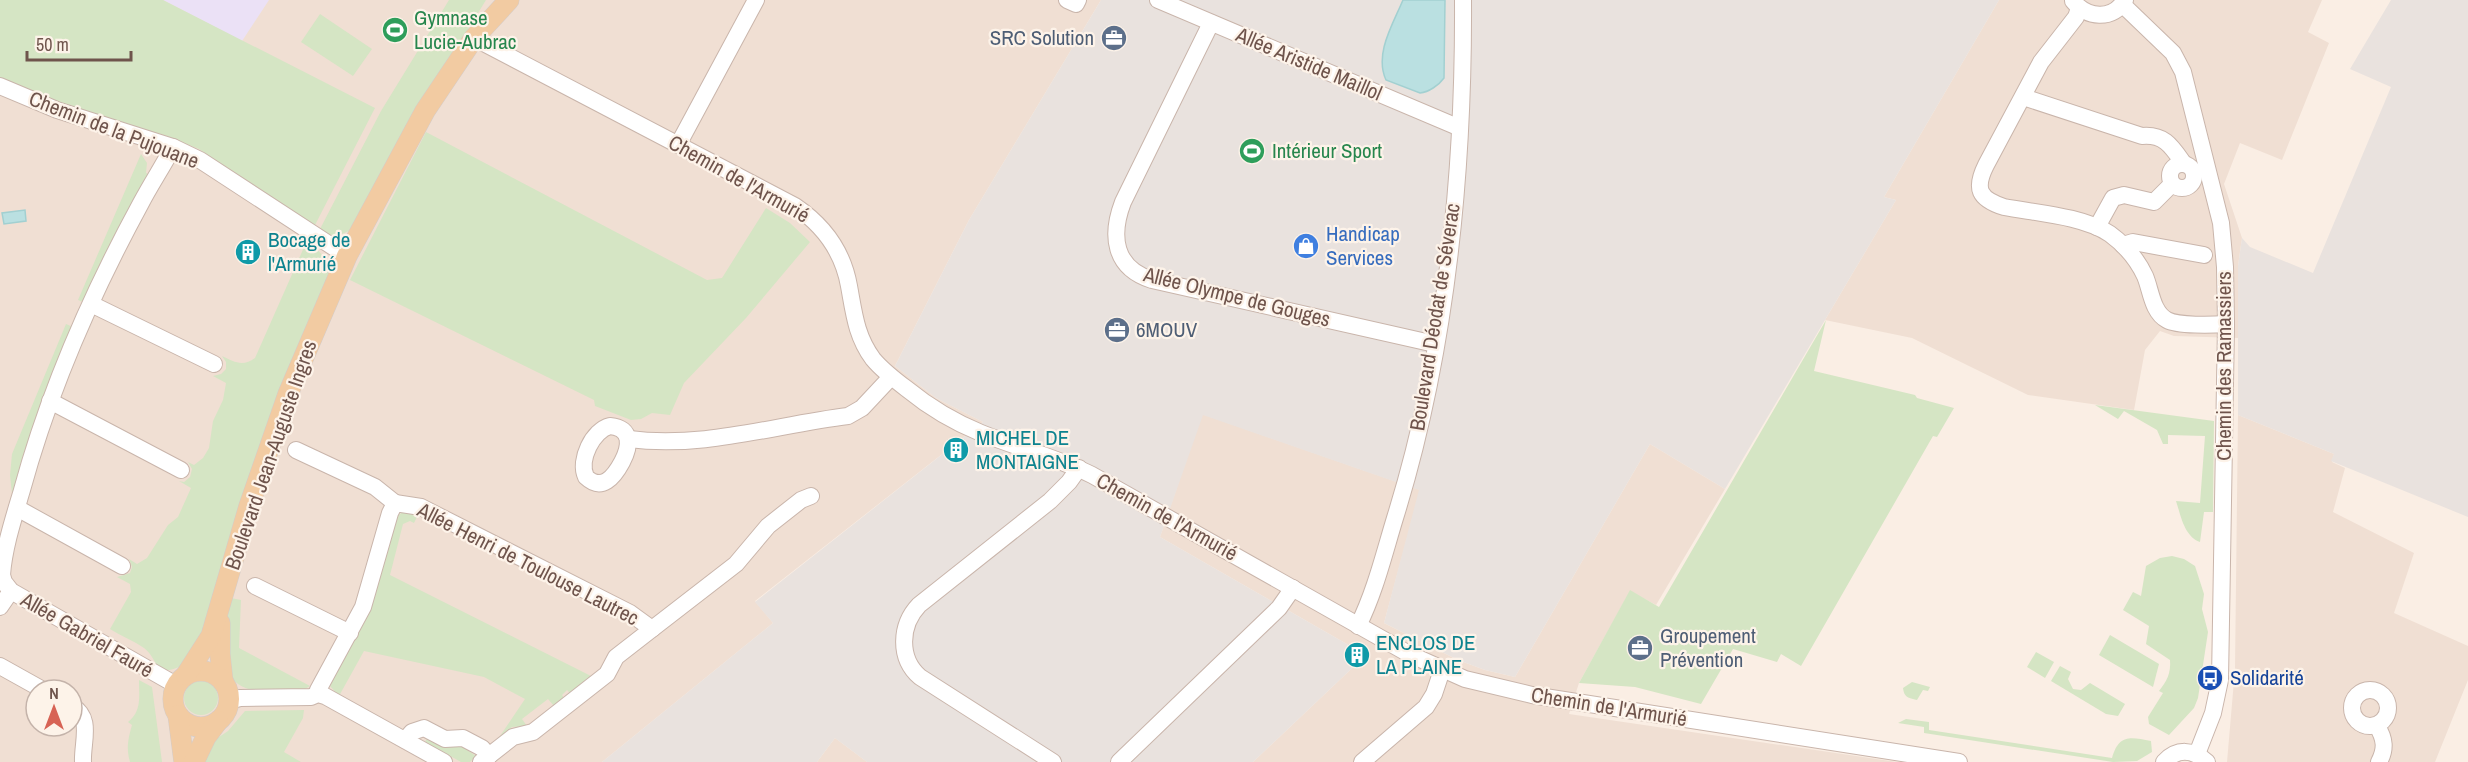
<svg xmlns="http://www.w3.org/2000/svg" width="2468" height="762" viewBox="0 0 2468 762" font-family="'Archivo Narrow',sans-serif">
	<style>
		.residential { fill: #f0dfd3; fill-rule: evenodd }
		.industrial { fill: #e9e2de }
		.education { fill: #ebe1f6 }
		.green { fill: #d5e5c4 }
		.water { fill: #bae0e1; stroke: #a2d0d1; stroke-width: 1.5 }
		.lines { fill: none; stroke-linecap: round; stroke-linejoin: round }
		.minor-casing { stroke: #c9b5ab; stroke-width: 18 }
		.major-casing { stroke: #d4ccc9; stroke-width: 21 }
		.minor { stroke: #fff; stroke-width: 16 }
		.major { stroke: #f2cba2; stroke-width: 20 }
		.labels { text-anchor: middle; stroke-width: 4.5; stroke-linejoin: round; paint-order: stroke }
		.leisure-label { font-size: 21px; fill: #27864d; stroke: #fdf3e9; text-anchor: start }
		.service-label { font-size: 21px; fill: #4e5e75; stroke: #fdf3e9; text-anchor: start }
		.street-label { font-size: 21px; fill: #6f544c; stroke: #fdf3e9 }
		.shop-label { font-size: 21px; fill: #366cbe; stroke: #fdf3e9; text-anchor: start }
		.culture-label { font-size: 21px; fill: #0d838f; stroke: #fdf3e9; text-anchor: start }
		.transit-label { font-size: 21px; fill: #164399; stroke: #fdf3e9; text-anchor: start }
	</style>
	<rect width="100%" height="100%" fill="#faeee4"/>
	<g class="residential">
		<path d="M0,0H1101L969,220L895,366L936,398L983,422L755,601L773,623L602,762H0ZM36,690H72V726H36Z"/>
		<path d="M1999,0H2322L2308,32L2329,43L2282,160L2240,143L2224,184L2242,238L2238,266V338L2174,336L2160,331L2145,350L2134,410L2028,395L1912,338L1825,320L1896,200L1884,197Z"/>
		<path d="M1202,414L1420,490L1384,623L1458,660L1485,670L1515,677L1650,444L1725,489L1656,605L1630,591L1579,683L1569,714L1897,762H1253L1366,655L1160,537Z"/>
		<path d="M2238,415L2334,454L2332,462L2345,468L2333,512L2414,553L2394,613L2468,646V680L2435,762H2227L2235,669Z"/>
		<path d="M835,738L867,762H817Z"/>
	</g>
	<g class="industrial">
		<path d="M1101,0H1999L1884,197L1896,200L1725,489L1650,444L1515,677L1485,670L1458,660L1384,623L1419,490L1203,415L1160,537L1366,655L1253,762H867L835,738L817,762H602L773,623L755,602L983,422L936,398L895,366L969,220Z"/>
		<path d="M2391,0H2468V517L2331,461L2334,454L2238,415V266L2242,238L2250,247L2313,273L2391,87L2350,69Z"/>
	</g>
	<path class="education" d="M163,0H269L242,41Z"/>
	<g class="green">
		<path d="M0,0H163L375,108L314,227L199,149L164,135L104,119L0,80Z"/>
		<path d="M449,0H486L392,153L349,231C337,237 331,236 319,231L381,111Z"/>
		<path d="M320,14L372,49L353,76L301,42Z"/>
		<path d="M426,132L707,280L722,278L766,208L790,223L810,242L746,318L684,383L670,415L652,413L641,419L631,420L595,406L594,400L350,280Z"/>
		<path d="M141,154L147,163L146,173L150,175L85,303L78,300Z"/>
		<path d="M312,244L325,258L329,275L208,627L181,666C153,679 159,659 144,648C134,641 121,636 110,629L131,592L130,584L117,577L130,573L132,567L129,559L137,564L147,558L168,525L178,517L191,488L179,481L184,482L190,477L192,469L188,462L194,465L203,458L209,448L213,421L223,400L226,383L213,376L221,374L226,369V362L222,356C234,362 243,367 255,358L305,245L309,250Z"/>
		<path d="M1826,320L1814,371L1915,395L1917,398L1954,408L1937,437L1933,436L1801,666L1781,654L1777,662L1733,649L1701,704L1635,687L1579,683L1630,590L1659,607Z"/>
		<path d="M66,324L73,327L37,414L12,494L10,475L12,454Z"/>
		<path d="M2095,405L2214,421L2213,512H2204L2200,542C2184,536 2181,516 2176,501L2200,503L2205,436L2168,435V444H2163L2157,430L2124,411L2118,419Z"/>
		<path d="M403,512L419,513L414,523L410,521L403,524L390,575L591,676L570,693L567,690L562,695L564,698L554,706L548,699L522,719L527,726L512,727L498,739L525,699L484,677L364,651L339,696L330,686L397,516Z"/>
		<path d="M2172,556L2184,559L2195,566L2204,594L2202,609L2208,632L2198,698L2194,708L2169,735L2149,724L2148,717L2163,693L2159,691C2167,681 2171,673 2170,660L2146,644L2149,626L2123,610L2133,592L2141,596L2146,566L2160,558Z"/>
		<path d="M231,598L241,600L239,648L310,686L305,689C280,690 247,699 230,676L225,627Z"/>
		<path d="M2110,635L2159,664L2153,687L2099,655Z"/>
		<path d="M2036,652L2054,662L2045,678L2027,667Z"/>
		<path d="M2060,666L2071,672L2068,679L2073,689L2081,690L2090,683L2125,704L2118,716L2106,714L2051,681Z"/>
		<path d="M139,680L152,687L162,762H130C126,748 128,739 132,725L128,722C142,711 139,697 139,680Z"/>
		<circle cx="201" cy="698" r="17"/>
		<path d="M1912,682L1930,687L1928,691L1923,690L1917,700C1908,698 1904,697 1903,688Z"/>
		<path d="M304,710L303,718L284,752L301,762H204L216,739L228,731L245,711Z"/>
		<path d="M1906,719L1929,722V730L2112,758C2119,734 2130,737 2151,741L2152,752L2137,761L2113,762L1924,733V727L1898,723Z"/>
		<path d="M428,737L457,743L476,756L470,762H461L425,742Z"/>
	</g>
	<g class="water">
		<path d="M1403,0H1445L1444,78C1439,85 1429,92 1420,93L1386,80C1374,54 1393,24 1403,0Z"/>
		<path d="M25,210L26,221L4,224L2,213Z"/>
	</g>
	<g class="lines">
		<g class="minor-casing">
			<g id="minor">
				<path d="M1067,0L1076,4L1078,0"/>
				<path d="M1158,0L1460,128"/>
				<path d="M2073,1C2087,18 2112,21 2125,0"/>
				<path d="M2122,4L2173,53L2183,72L2221,223L2225,267L2226,324L2220,680L2213,713L2197,754"/>
				<path d="M2079,8L2076,17L2041,62L1986,165C1974,189 1979,199 2004,207C2036,213 2083,216 2110,234C2125,245 2137,259 2145,276C2151,290 2152,312 2167,320C2178,326 2212,325 2226,324"/>
				<path d="M1211,23L1123,202C1110,236 1114,268 1152,280L1435,344"/>
				<path d="M474,38L795,206C823,225 843,252 849,286C854,313 856,336 873,359C883,371 895,380 907,389C929,407 954,422 981,433C1018,448 1056,457 1092,475L1409,654L1465,679L1532,695L1959,762"/>
				<path d="M0,86L57,110L173,147L200,160L347,256"/>
				<path d="M2023,97L2142,136C2165,134 2172,147 2184,164"/>
				<path d="M678,145L756,0"/>
				<path d="M173,147C163,166 151,184 141,203C92,293 49,391 22,490C14,517 4,547 2,575L4,582L11,591L176,685"/>
				<circle cx="2182" cy="176" r="12"/>
				<path d="M2097,227L2113,198L2124,195L2154,202L2172,184"/>
				<path d="M2123,245L2133,242L2204,255"/>
				<path d="M91,304L214,364"/>
				<path d="M50,401L181,470"/>
				<path d="M610,426C633,428 630,447 622,462C614,477 602,492 586,477C578,460 593,430 610,426Z"/>
				<path d="M629,439C702,449 775,425 848,416L862,408L891,377"/>
				<path d="M296,450L375,487L395,503"/>
				<path d="M17,508L122,566"/>
				<path d="M255,586L350,633"/>
				<path d="M0,607L11,591"/>
				<path d="M1358,626C1375,592 1384,554 1395,518C1446,354 1464,172 1463,0"/>
				<path d="M652,629L736,564L768,526L801,500L811,496"/>
				<path d="M0,666L43,690"/>
				<circle cx="2370" cy="708" r="18"/>
				<path d="M318,694V690L363,607L390,513L395,503L421,507L630,613L652,629L616,657L607,674L533,732L513,737L481,762"/>
				<path d="M229,701L240,698L311,697L318,694L325,696L444,762"/>
				<path d="M72,706C93,718 82,742 83,762"/>
				<path d="M2377,726C2385,739 2386,749 2379,762"/>
				<path d="M405,740L412,732L424,728L445,739L463,738L482,748L489,756"/>
				<path d="M1053,762L920,677C898,658 900,625 919,605L1050,501L1069,482L1079,468"/>
				<path d="M1119,762L1279,608L1293,588"/>
				<path d="M1362,762L1426,707L1434,694L1442,670"/>
				<path d="M2164,762C2177,748 2193,749 2207,762"/>
			</g>
		</g>
		<g class="major-casing">
			<g id="major">
				<path d="M220,623V654L223,682"/>
				<circle cx="201" cy="699" r="28"/>
				<path d="M186,675L211,636L249,506L288,394L347,256L425,111L474,38L509,0"/>
				<path d="M178,715L184,762"/>
				<path d="M194,762L206,737L218,721"/>
			</g>
		</g>
		<use href="#minor" class="minor"/>
		<use href="#major" class="major"/>
	</g>
	<defs>
		<g id="stadium-disc" transform="scale(1.35)"><circle r="9.5" fill="#2e9e5b" stroke="#fdf3e9"/><path d="M0-5a6.5 5 0 1 0 0 10a6.5 5 0 1 0 0-10ZM-3.5-1.8h7v3.6h-7Z" fill="#fff"/></g>
		<g id="office-disc" transform="scale(1.35)"><circle r="9.5" fill="#5c6f8a" stroke="#fdf3e9"/><path d="M-6-3h4V-5.5h4V-3h4V5H-6ZM-1-4.5V-3h2v-1.5ZM-6 0V1H6V0Z" fill="#fff"/></g>
		<g id="shop-disc" transform="scale(1.35)"><circle r="9.5" fill="#3f7fe0" stroke="#fdf3e9"/><path d="M-5-2.5h2.3a2.7 3.5 0 0 1 5.4 0H5L5.5 6h-11ZM-1.5-2.5h3a1.5 2.3 0 0 0-3 0Z" fill="#fff"/></g>
		<g id="building-disc" transform="scale(1.35)"><circle r="9.5" fill="#0f9aa8" stroke="#fdf3e9"/><path d="M-4-6H4V6H1V3H-1V6H-4ZM-2.5-4.3h1.7v1.8h-1.7ZM.8-4.3h1.7v1.8H.8ZM-2.5-1h1.7V.8h-1.7ZM.8-1h1.7V.8H.8Z" fill="#fff"/></g>
		<g id="bus-disc" transform="scale(1.35)"><circle r="9.5" fill="#1a4fb4" stroke="#fdf3e9"/><path d="M-5-6H5V4H4V6H2V4H-2V6H-4V4H-5ZM-3.5-4V0h7V-4ZM-3.5 1.2v1.5H-2V1.2ZM2 1.2v1.5H3.5V1.2Z" fill="#fff"/></g>
	</defs>
	<g fill-rule="evenodd">
		<use href="#stadium-disc" x="395" y="30"/>
		<use href="#office-disc" x="1114" y="38"/>
		<use href="#stadium-disc" x="1252" y="151"/>
		<use href="#shop-disc" x="1306" y="246"/>
		<use href="#building-disc" x="248" y="252"/>
		<use href="#office-disc" x="1117" y="330"/>
		<use href="#building-disc" x="956" y="450"/>
		<use href="#office-disc" x="1640" y="648"/>
		<use href="#building-disc" x="1357" y="655"/>
		<use href="#bus-disc" x="2210" y="678"/>
	</g>
	<g class="labels">
		<g class="leisure-label">
			<text x="414" y="25">Gymnase<tspan x="414" dy="24">Lucie-Aubrac</tspan></text>
			<text x="1272" y="158">Intérieur Sport</text>
		</g>
		<g class="service-label">
			<text x="1094" y="45" text-anchor="end">SRC Solution</text>
			<text x="1136" y="337">6MOUV</text>
			<text x="1660" y="643">Groupement<tspan x="1660" dy="24">Prévention</tspan></text>
		</g>
		<g class="street-label">
			<text transform="translate(1309 64) rotate(23)" y="7">Allée Aristide Maillol</text>
			<text transform="translate(114 130) rotate(21)" y="7">Chemin de la Pujouane</text>
			<text transform="translate(739 179) rotate(29)" y="7">Chemin de l'Armurié</text>
			<text transform="translate(1237 297) rotate(14)" y="7">Allée Olympe de Gouges</text>
			<text transform="translate(1435 317) rotate(-81)" y="7">Boulevard Déodat de Séverac</text>
			<text transform="translate(2224 366) rotate(-90)" y="7">Chemin des Ramassiers</text>
			<text transform="translate(271 455) rotate(-71)" y="7">Boulevard Jean-Auguste Ingres</text>
			<text transform="translate(1167 517) rotate(29)" y="7">Chemin de l'Armurié</text>
			<text transform="translate(528 564) rotate(27)" y="7">Allée Henri de Toulouse Lautrec</text>
			<text transform="translate(87 635) rotate(30)" y="7">Allée Gabriel Fauré</text>
			<text transform="translate(1609 707) rotate(9)" y="7">Chemin de l'Armurié</text>
		</g>
		<g class="shop-label">
			<text x="1326" y="241">Handicap<tspan x="1326" dy="24">Services</tspan></text>
		</g>
		<g class="culture-label">
			<text x="268" y="247">Bocage de<tspan x="268" dy="24">l'Armurié</tspan></text>
			<text x="976" y="445">MICHEL DE<tspan x="976" dy="24">MONTAIGNE</tspan></text>
			<text x="1376" y="650">ENCLOS DE<tspan x="1376" dy="24">LA PLAINE</tspan></text>
		</g>
		<g class="transit-label">
			<text x="2230" y="685">Solidarité</text>
		</g>
	</g>
	<g transform="translate(54 708)"><circle r="28" fill="#fdf3e9" stroke="#c4b3aa" stroke-width="1.5"/>
	<path d="M0-4.5L10 22L0 15L-10 22Z" fill="#d76355"/>
	<text y="-9" font-size="16" font-weight="bold" text-anchor="middle" fill="#6f544c">N</text>
	</g>
	<path d="M27 51v9h104v-9" fill="none" stroke="#6f544c" stroke-width="3"/>
	<text x="36" y="51" font-size="18" fill="#6f544c" stroke="#fdf3e9" stroke-width="4.5" paint-order="stroke">50 m</text>
</svg>
